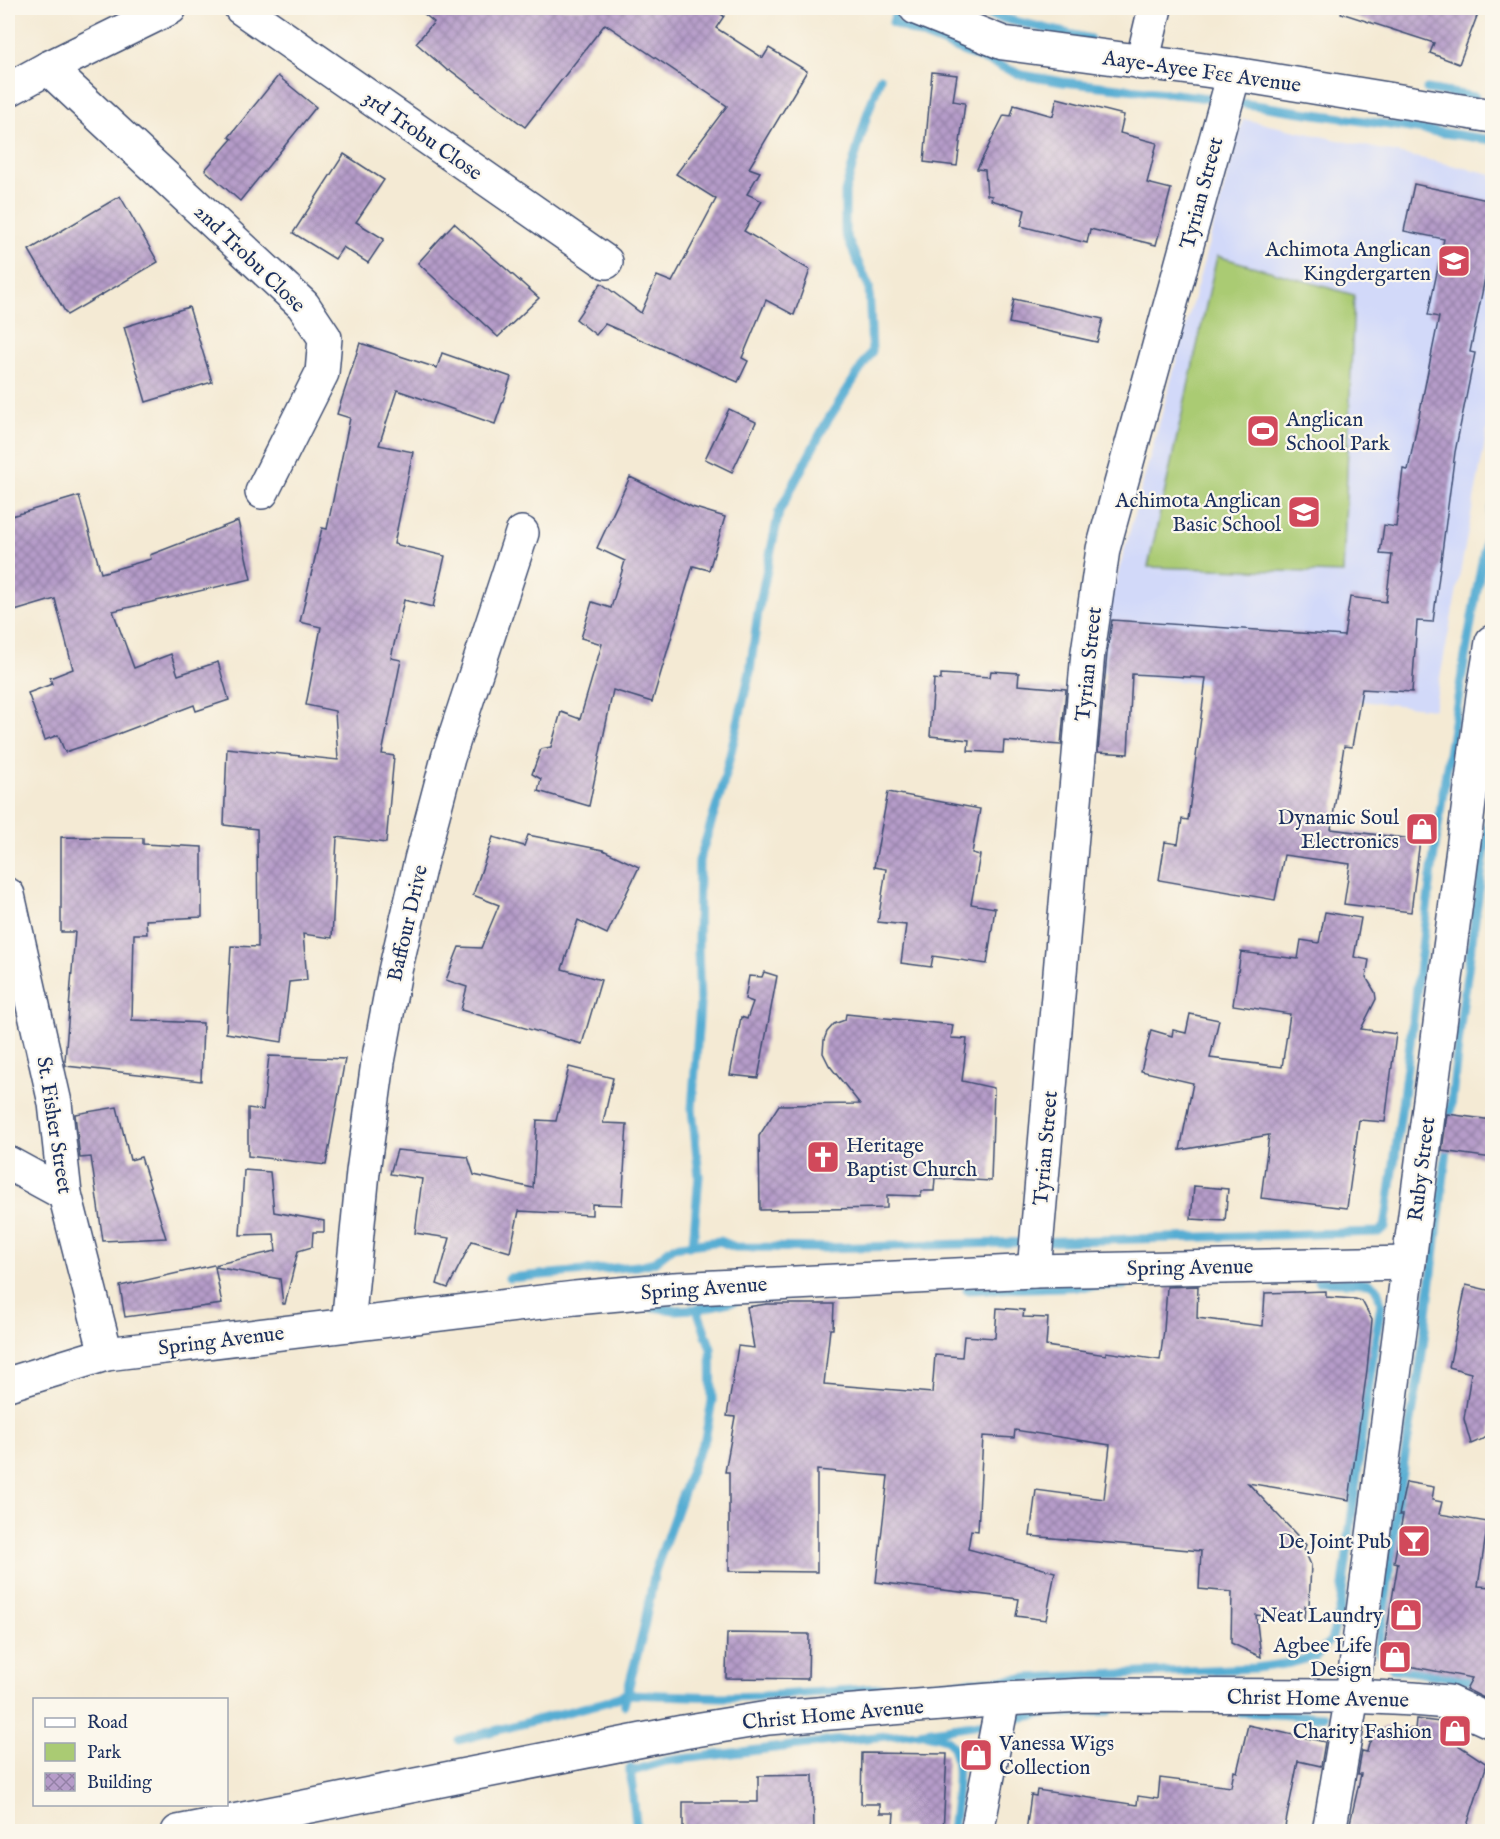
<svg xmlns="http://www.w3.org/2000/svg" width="1500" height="1839" viewBox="0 0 1500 1839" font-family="'IM FELL English',serif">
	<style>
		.built { fill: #d2d9f9 }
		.park { fill: #aacb73; stroke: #627d68; stroke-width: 1.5 }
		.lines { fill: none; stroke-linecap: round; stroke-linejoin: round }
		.stream { stroke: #56add3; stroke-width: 9 }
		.building { fill: url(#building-cross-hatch) }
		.minor-casing { stroke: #3c4b70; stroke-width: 36 }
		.tertiary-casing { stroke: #3c4b70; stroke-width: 36 }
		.minor { stroke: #fff; stroke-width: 33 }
		.tertiary { stroke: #fff; stroke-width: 33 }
		.labels { text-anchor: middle; stroke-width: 4.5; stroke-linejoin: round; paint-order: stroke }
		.street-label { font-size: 21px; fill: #1b2f5e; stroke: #fbf7ec }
		.poi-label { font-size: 21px; fill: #1b2f5e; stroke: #fbf7ec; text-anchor: end }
	</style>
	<defs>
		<pattern id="building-cross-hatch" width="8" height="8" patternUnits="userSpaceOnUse" patternTransform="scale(1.5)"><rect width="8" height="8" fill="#b69cc9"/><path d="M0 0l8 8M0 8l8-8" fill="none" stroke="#9380a6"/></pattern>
	</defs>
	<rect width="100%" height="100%" fill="#fbf7ec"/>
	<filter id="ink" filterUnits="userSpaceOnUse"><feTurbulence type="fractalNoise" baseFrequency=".0167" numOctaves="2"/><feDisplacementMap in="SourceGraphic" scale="12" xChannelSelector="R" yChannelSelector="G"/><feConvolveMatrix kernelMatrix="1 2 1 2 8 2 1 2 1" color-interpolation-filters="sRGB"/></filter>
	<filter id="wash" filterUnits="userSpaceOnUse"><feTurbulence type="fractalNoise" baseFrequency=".008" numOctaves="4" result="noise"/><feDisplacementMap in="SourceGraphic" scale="24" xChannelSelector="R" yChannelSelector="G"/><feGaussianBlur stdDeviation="1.35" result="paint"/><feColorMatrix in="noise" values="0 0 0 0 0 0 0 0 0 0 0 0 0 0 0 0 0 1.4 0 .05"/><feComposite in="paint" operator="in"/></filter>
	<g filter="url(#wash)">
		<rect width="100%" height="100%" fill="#f4ead4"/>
		<path class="built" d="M1243,119L1492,174V406L1434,709L1097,672L1106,617Z"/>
		<path class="park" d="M1217,256L1354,295L1343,573L1148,567Z"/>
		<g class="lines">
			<g class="stream">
				<path d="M897,8L893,23L1022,75L1063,82L1193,96L1492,140"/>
				<path d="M974,8L993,16L1090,39"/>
				<path d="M1427,89L1475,97"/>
				<path d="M1449,1125L1461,1018L1492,798"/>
				<path d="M1448,1142L1421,1362L1397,1502L1390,1570L1378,1650L1394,1669L1470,1680"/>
				<path d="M693,1244L699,1176L692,1109L700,1005L698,949L699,861L722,789L750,672L758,612L779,512L826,423L872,351L869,287L845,233V192L867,115L880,78"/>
				<path d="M509,1278L638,1266L654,1262L673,1247L720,1241L735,1247L824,1248L1379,1232L1385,1227C1403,1106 1417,984 1433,862C1449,743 1470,625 1492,508"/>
				<path d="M967,1290L1124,1285"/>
				<path d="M645,1306L675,1310L697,1309L738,1300"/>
				<path d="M624,1705L643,1632L655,1571L695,1459L705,1439L712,1401L711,1349L697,1309"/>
				<path d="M1240,1712L1324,1717"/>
				<path d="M1006,1720L1042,1714L1109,1711"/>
				<path d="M926,1734C932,1736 942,1736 948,1741C965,1755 954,1810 952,1832"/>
				<path d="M459,1740L606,1702L626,1694L722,1697L763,1696L1030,1678L1255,1668L1291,1663L1316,1656L1331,1640L1340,1610L1363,1425L1381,1304L1377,1288L1369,1283L1318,1281"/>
				<path d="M630,1768L637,1832"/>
				<path d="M630,1772L666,1761L833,1741L919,1733L993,1722"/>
			</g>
		</g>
		<g id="blocks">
			<g class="building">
				<path d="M417,8H711L724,16L716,28L763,58L769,48L807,71L749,168L760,172L747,194L762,201L744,231L810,270L794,315L766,300L742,358L748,361L738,382L605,324L596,335L576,319L601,283L641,313L657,276L672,282L716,199L676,174L727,106L605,24L525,127L450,70L448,71L416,43L434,22Z"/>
				<path d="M1341,8H1480L1459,64L1430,53L1434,43L1341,13Z"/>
				<path d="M932,72L957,75L953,101L965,103L957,166L924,162Z"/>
				<path d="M278,76L316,107L240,201L205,170L232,139L229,137Z"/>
				<path d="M1057,98L1124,115L1120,133L1157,143L1147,183L1171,189L1156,245L1090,229L1087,243L1021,226L1025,210L991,200L992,196L987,195L985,170L977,169L1004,115L1011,116L1014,105L1053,116Z"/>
				<path d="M344,154L384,180L356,222L384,239L368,263L343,247L335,259L293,233Z"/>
				<path d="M1414,184L1492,201V244L1470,352L1475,353L1455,452L1433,622L1417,621L1412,692L1362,689L1352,747L1344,746L1331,829L1420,840L1411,912L1344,904L1350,864L1284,855L1275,900L1159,880L1165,842L1178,844L1182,819L1188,820L1206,678L1132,674L1128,754L1098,752L1107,654L1112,620L1344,636L1350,597L1386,602L1392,555L1380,554L1384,525L1396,527L1403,469L1408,470L1439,317L1428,315L1444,239L1404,231Z"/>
				<path d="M120,196L158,262L67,315L29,250Z"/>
				<path d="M454,223L539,298L498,337L418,263Z"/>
				<path d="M1014,299L1103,319L1097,342L1009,323Z"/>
				<path d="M189,307L212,382L146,402L124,327Z"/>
				<path d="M360,343L437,368L442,353L511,377L495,424L397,390L379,445L413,452L394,544L445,556L433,607L404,600L391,658L401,660L382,754L394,756L386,843L337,837L332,938L303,934L307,980L289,982L282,1042L226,1033L231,946L258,947L257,829L224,825L227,748L338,760L335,711L306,705L321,627L300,622L322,528L327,529L350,418L337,414Z"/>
				<path d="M729,409L756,422L732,472L705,459Z"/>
				<path d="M630,477L692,507L725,517L709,570L693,566L652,702L613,690L589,806L538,791L541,779L532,774L541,749L551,747L561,712L580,719L602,644L581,638L592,602L611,608L625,561L597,548Z"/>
				<path d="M79,496L101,573L151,559L150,555L238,521L251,579L113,611L134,668L171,654L178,675L218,662L229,700L196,711L194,705L102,740L65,752L58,735L45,740L28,693L52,684L50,678L73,669L55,599L8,613V517Z"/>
				<path d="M991,671L1019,673L1018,685L1066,689L1061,745L1004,741L1003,753L968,751L969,740L930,736L934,679L941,680V674L990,677Z"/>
				<path d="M888,792L980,809L972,853L980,855L971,904L995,908L987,964L933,956L931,967L901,963L906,925L878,922L886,869L874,867Z"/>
				<path d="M528,835L603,850L639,867L607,934L578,920L562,969L601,980L582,1044L461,1010L467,987L446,980L459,947L481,948L499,905L473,895L493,837L524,846Z"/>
				<path d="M61,837L143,838V844L202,847V917L146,920L147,934H134L132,1020L203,1023L201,1081L66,1066L65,1061L75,932H61Z"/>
				<path d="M1325,912L1361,918L1354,957L1369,960L1366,977L1375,992L1376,999L1361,1029L1396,1034L1385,1122L1359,1120L1347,1208L1261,1198L1269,1135L1180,1150L1193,1083L1141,1071L1151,1030L1172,1036L1173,1030L1186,1033L1190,1014L1219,1020L1210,1058L1282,1067L1290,1014L1233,1005L1241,952L1298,959L1301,940L1319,943Z"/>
				<path d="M764,972L777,976L758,1078L730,1075L741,1017L747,1019L753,1002L745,999L749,976L762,977Z"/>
				<path d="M846,1014L953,1025L951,1038L967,1039L962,1081L994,1088L991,1181L935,1178L934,1191H922L921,1196L887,1195V1208L760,1210L759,1136L779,1105L860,1104L829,1065L823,1053L824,1040L827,1032L834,1024L845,1020Z"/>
				<path d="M269,1056L345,1059L326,1165L248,1156V1108L263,1110Z"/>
				<path d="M569,1067L613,1078L603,1123L627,1124L622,1205L592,1204V1215L519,1211L510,1252L472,1241L448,1288L437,1284L450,1238L415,1233L422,1179L390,1174L397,1150L468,1157L474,1175L533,1188L537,1120L556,1121Z"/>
				<path d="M117,1107L130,1160L141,1157L166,1238L103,1241L91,1157L80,1158L75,1114Z"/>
				<path d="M1447,1114L1492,1120V1158L1442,1151Z"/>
				<path d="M244,1170L270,1172L274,1212L324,1221V1232H313L312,1247L298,1251L285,1304H283L280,1279L215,1267L222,1304L125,1317L120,1286L276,1251L274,1234L240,1235Z"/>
				<path d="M1194,1186L1228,1189L1225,1221L1191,1219Z"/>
				<path d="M1466,1285L1492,1291V1435L1471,1444L1464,1419L1471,1373L1449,1367Z"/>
				<path d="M1198,1286L1197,1318L1263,1326L1265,1293L1326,1291V1297L1355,1299L1362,1301L1372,1320L1367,1370L1349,1500L1248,1483L1306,1545L1304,1549L1311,1565L1309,1606H1305L1304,1619L1256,1615L1261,1657L1231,1643L1232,1592L1199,1589L1201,1551L1030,1536L1036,1490L1104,1499L1110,1445L1015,1430L1014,1438L983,1436L978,1531L971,1530L968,1549L1055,1572L1046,1620L1016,1616L1019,1599L876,1582L888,1476L817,1470V1572L729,1571V1472H725L735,1417L727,1416L738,1346L754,1348L747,1307L767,1304H834L833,1329H830L824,1384L932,1393L935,1355L962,1357L964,1336L995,1338L997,1308L1024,1310L1023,1317L1048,1318L1046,1346L1106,1355V1352L1160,1360L1164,1330L1167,1287Z"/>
				<path d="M1406,1482L1434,1487L1432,1500L1442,1502L1439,1514L1488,1522L1478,1586L1492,1587V1689L1490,1701L1466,1689L1472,1678L1409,1666L1407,1669L1393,1666L1383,1654L1398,1563L1394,1562L1403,1515H1399Z"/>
				<path d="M727,1633L809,1634L808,1679L726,1678Z"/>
				<path d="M1416,1719L1448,1723L1462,1729L1455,1743L1487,1764L1465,1832H1348L1361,1774H1358L1362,1751L1367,1752L1369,1743L1380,1730L1386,1728L1415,1729Z"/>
				<path d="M1248,1725L1325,1742L1321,1766L1298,1761L1284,1832H1026L1031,1795L1036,1796L1037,1790L1137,1805L1138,1796L1158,1799L1160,1778L1231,1787L1234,1771L1237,1772Z"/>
				<path d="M862,1753L947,1754L943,1832H910V1826H893L894,1813H880V1804H861Z"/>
				<path d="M813,1775L814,1832H683V1802H758V1776Z"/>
			</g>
		</g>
	</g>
	<g filter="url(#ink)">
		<use href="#blocks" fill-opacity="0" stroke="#3c4b70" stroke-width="1.5"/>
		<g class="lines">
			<g class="minor-casing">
				<g id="minor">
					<path d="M241,8L606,262"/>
					<path d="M1142,63L1155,8"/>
					<path d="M48,68L303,305L325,338L322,373L262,492"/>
					<path d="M8,90L48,68L170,8"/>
					<path d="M8,895L55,1103L65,1194L106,1354"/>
					<path d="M8,1163L65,1194"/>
					<path d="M1034,1271L1088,652L1103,549L1234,74"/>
					<path d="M348,1325L363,1172L378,1062L395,971L421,860L448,758L522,533"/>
					<path d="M8,1384L106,1354L575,1298L674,1289L1034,1271L1409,1263"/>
					<path d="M178,1832L683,1732L768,1718L1003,1699L1085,1695L1352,1696L1413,1699L1448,1702L1492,1722"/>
					<path d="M977,1832L1003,1699"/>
					<path d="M1329,1832L1352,1696L1483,696L1492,642"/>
				</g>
			</g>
			<g class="tertiary-casing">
				<path id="tertiary" d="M916,8L1003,43L1234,74L1492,116"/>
			</g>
			<use href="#minor" class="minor"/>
			<use href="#tertiary" class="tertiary"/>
		</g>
	</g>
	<defs>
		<g id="school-square" transform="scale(1.725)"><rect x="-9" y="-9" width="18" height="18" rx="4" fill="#d1495b" stroke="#fbf7ec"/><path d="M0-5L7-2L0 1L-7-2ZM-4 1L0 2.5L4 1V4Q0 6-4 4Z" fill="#fff"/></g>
		<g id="stadium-square" transform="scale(1.725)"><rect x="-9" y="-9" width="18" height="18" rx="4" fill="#d1495b" stroke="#fbf7ec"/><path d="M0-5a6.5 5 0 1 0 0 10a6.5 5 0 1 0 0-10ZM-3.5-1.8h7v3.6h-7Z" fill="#fff"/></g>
		<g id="shop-square" transform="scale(1.725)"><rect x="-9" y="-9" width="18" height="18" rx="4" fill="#d1495b" stroke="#fbf7ec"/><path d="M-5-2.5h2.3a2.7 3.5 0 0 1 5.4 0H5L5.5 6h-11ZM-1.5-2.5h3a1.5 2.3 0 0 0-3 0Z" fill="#fff"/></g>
		<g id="church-square" transform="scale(1.725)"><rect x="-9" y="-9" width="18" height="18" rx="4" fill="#d1495b" stroke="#fbf7ec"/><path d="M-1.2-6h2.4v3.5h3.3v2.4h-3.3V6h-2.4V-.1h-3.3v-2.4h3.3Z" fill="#fff"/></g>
		<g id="bar-square" transform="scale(1.725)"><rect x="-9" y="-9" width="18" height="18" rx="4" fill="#d1495b" stroke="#fbf7ec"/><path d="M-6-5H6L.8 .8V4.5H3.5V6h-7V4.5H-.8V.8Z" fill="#fff"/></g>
	</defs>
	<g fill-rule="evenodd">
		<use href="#school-square" x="1454" y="261"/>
		<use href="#stadium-square" x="1263" y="431"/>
		<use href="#school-square" x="1304" y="512"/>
		<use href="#shop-square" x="1422" y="829"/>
		<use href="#church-square" x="823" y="1157"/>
		<use href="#bar-square" x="1414" y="1541"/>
		<use href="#shop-square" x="1406" y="1615"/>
		<use href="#shop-square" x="1395" y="1657"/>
		<use href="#shop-square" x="1455" y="1731"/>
		<use href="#shop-square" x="976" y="1755"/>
	</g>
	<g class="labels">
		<g class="street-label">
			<text transform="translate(1202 71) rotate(8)" y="7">Aaye-Ayee Fɛɛ Avenue</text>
			<text transform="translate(423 135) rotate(35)" y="7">3rd Trobu Close</text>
			<text transform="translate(1201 193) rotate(-75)" y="7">Tyrian Street</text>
			<text transform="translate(250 258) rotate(44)" y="7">2nd Trobu Close</text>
			<text transform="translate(1088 664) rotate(-84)" y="7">Tyrian Street</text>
			<text transform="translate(407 923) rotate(-77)" y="7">Baffour Drive</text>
			<text transform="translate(55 1125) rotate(81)" y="7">St. Fisher Street</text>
			<text transform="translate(1045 1148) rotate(-85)" y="7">Tyrian Street</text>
			<text transform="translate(1421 1169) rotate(-83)" y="7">Ruby Street</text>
			<text transform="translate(1190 1267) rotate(-1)" y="7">Spring Avenue</text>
			<text transform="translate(704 1288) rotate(-4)" y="7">Spring Avenue</text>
			<text transform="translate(221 1340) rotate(-7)" y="7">Spring Avenue</text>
			<text transform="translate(1318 1698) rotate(1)" y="7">Christ Home Avenue</text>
			<text transform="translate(833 1714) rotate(-5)" y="7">Christ Home Avenue</text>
		</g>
		<g class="poi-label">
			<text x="1431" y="256">Achimota Anglican<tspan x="1431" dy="24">Kingdergarten</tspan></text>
			<text x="1286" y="426" text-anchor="start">Anglican<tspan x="1286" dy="24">School Park</tspan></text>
			<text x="1281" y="507">Achimota Anglican<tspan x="1281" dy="24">Basic School</tspan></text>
			<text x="1399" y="824">Dynamic Soul<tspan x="1399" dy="24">Electronics</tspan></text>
			<text x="846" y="1152" text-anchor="start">Heritage<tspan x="846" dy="24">Baptist Church</tspan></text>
			<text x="1391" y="1548">De Joint Pub</text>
			<text x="1383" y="1622">Neat Laundry</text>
			<text x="1372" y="1652">Agbee Life<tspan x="1372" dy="24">Design</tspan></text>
			<text x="1432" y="1738">Charity Fashion</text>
			<text x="999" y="1750" text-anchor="start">Vanessa Wigs<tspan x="999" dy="24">Collection</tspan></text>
		</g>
	</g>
	<rect width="1500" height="1839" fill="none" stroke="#fbf7ec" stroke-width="30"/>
	<rect x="33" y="1698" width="195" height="108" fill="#fbf7ec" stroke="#a1a7b3" stroke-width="1.5"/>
	<rect x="45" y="1718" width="30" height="9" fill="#ffffff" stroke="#a1a7b3" stroke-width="1.5"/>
	<text x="87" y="1728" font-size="18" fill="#1b2f5e">Road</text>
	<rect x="45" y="1743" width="30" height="18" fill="#aacb73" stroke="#a1a7b3" stroke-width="1.5"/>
	<text x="87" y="1758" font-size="18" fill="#1b2f5e">Park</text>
	<rect x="45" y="1773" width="30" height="18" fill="url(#building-cross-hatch)" stroke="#a1a7b3" stroke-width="1.5"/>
	<text x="87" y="1788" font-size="18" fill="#1b2f5e">Building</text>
</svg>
